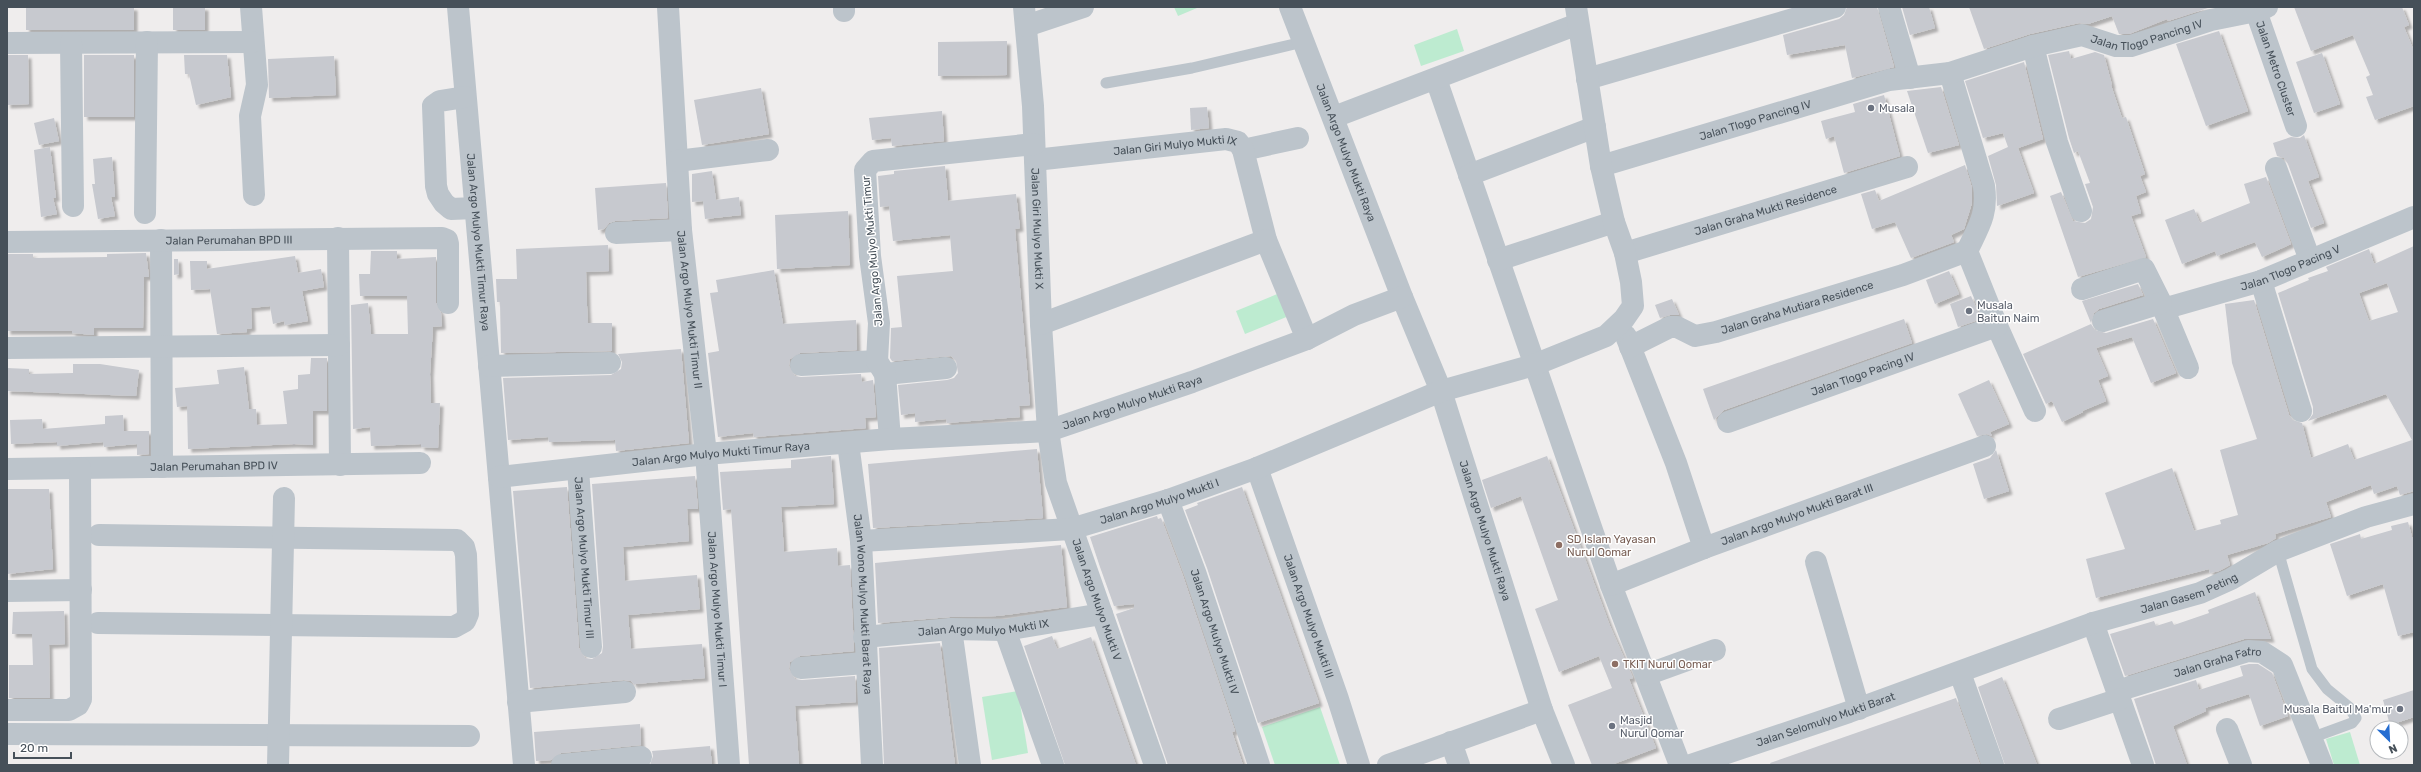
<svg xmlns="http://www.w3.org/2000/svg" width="2421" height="772" viewBox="0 0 2421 772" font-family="Rubik,sans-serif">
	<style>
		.green { fill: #bdebd0 }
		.building { fill: #c7c9cf; fill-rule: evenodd; filter: url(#shadow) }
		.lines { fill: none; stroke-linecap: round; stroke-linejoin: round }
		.service { stroke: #bcc4cb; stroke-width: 11 }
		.minor { stroke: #bcc4cb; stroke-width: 22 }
		.worship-dot { fill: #6b7280; stroke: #fff; stroke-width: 1.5 }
		.education-dot { fill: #8d6e63; stroke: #fff; stroke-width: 1.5 }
		.labels { text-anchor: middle; stroke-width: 3; stroke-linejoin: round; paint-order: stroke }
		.street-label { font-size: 11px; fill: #465059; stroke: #fff }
		.worship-label { font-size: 11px; fill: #5b616d; stroke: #fff; text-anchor: start }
		.education-label { font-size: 11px; fill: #785e54; stroke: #fff; text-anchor: start }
	</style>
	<defs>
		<filter id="shadow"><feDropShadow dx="3.5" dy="3.5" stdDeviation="1" flood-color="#0004"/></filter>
	</defs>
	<rect width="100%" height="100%" fill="#efeded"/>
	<g class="green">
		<path d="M1174,7H1197V8L1178,16Z"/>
		<path d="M1457,29L1464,51L1421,66L1414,45Z"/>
		<path d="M1287,290L1296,313L1245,334L1236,311Z"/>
		<path d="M1018,691L1028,753L992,760L982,697Z"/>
		<path d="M1320,707L1340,765H1275L1262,727Z"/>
		<path d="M2350,732L2360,765H2334L2326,739Z"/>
	</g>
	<g class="building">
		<rect x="26" y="7" width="108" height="23"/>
		<rect x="173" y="7" width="32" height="23"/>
		<path d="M1847,7H1877L1894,67L1852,78L1845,45L1787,55L1783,35L1839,19L1844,15Z"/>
		<path d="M1902,7H1929L1935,28L1910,35Z"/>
		<path d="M1969,7H2211L2168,21L2167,19L2129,34H2119L2112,16L2088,24L2079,23L2030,34L1984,49Z"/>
		<path d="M2294,7H2402L2409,25L2404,27L2414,51V106L2375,120L2366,97L2373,95L2366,77L2370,75L2353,35L2311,51Z"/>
		<path d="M2219,31L2248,111L2206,126L2176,44Z"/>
		<path d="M1007,41V75L938,76V42Z"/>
		<path d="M2069,51L2071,59L2095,52L2104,55L2112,85H2111L2122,118L2126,117L2145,174L2140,176L2146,192L2136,196L2141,213L2131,216L2146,257L2078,277L2050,196L2061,192L2073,221L2085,223L2091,219L2093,207L2085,184L2090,183L2078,151L2074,153L2069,138L2048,55Z"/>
		<path d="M2322,53L2340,104L2314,113L2296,62Z"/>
		<path d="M7,55H28L29,104L7,105Z"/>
		<rect x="84" y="55" width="50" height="62"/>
		<path d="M184,55H227L231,97L196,105L189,74H185Z"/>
		<path d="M334,56L336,95L269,98L268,59Z"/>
		<path d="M2024,62L2043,139L2018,148L2034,193L1997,206L1996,185L1988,156L2008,147L2003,133L1983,138L1965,81Z"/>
		<path d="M1941,87L1959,145L1928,153L1907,91Z"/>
		<path d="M761,88L769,134L702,145L694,100Z"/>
		<path d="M1884,95L1900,156L1844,173L1834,136L1826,139L1821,121L1855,112L1853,104Z"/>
		<path d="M1207,107L1209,128L1191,130L1190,108Z"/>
		<path d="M942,111L944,141L892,146L891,138L872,140L869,118Z"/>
		<path d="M54,118L59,141L39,145L34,123Z"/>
		<path d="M2304,135L2319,177L2308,181L2324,223L2311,228L2288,164L2284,158L2277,156L2273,143L2291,137L2300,138Z"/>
		<path d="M50,147L56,198H53L57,214L41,217L34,150Z"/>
		<path d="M112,157L115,197H111L115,216L98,219L92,184H95L93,159Z"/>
		<path d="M1965,165L1972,188V203L1964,229L1951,235L1954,242L1911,258L1895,222L1872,229L1861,194L1875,190L1879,201Z"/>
		<path d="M945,166L948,201L1016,194L1020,228L1015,229L1030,405L1019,406L1020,417L947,423L946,419L915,422V413L901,415L898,385L947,380L954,378L958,373L956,361L951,356L892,361L890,358L891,328L902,327L897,276L953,271L950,235L893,241L889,206L880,207L878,176L894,174V171Z"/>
		<path d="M712,171L716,200L739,197L741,215L705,219L703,201L692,202V174Z"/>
		<path d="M2266,177L2291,244L2262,257L2255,242L2217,256L2215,251L2182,264L2165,220L2194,209L2200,223L2250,203L2244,184Z"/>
		<path d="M666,183L668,218L615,221L609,223L604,229L598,230L595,188Z"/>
		<path d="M848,211L850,265L777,269L775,215Z"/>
		<path d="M608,245L609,271L586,272L587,306L588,323H612V351L501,353L500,302H497L496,279H517L516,249Z"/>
		<path d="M2414,246V491L2400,495L2397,486L2374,494L2371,485L2326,502L2331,517L2275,534L2276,538L2268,543L2227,555L2230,565L2219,571L2210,573L2209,569L2096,598L2086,559L2125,549L2105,493L2172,468L2194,531L2221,524L2220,520L2238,515L2220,450L2257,439L2232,363L2225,304L2254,300L2289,415L2293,420L2302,423L2311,458L2348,444L2354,460L2412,440L2386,394L2308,421L2313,414V407L2278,293L2309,280L2308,278L2328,271L2326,267L2369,249L2374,264ZM2387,283L2398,312L2369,321L2359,293Z"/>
		<path d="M371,251H397V259L436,257V303L441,313L442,326L433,327L430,374L431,403H440L438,448L421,447V444L371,446L370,427L353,429L351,305L368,303L371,334H408L407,296H360L359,274H370Z"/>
		<path d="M146,253L149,277H144L143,328H94V335L72,333V331H7V254H33V258L107,257V254Z"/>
		<path d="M295,256L298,273L321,269L324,287L302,291L308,321L285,325L284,321L273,324L270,306L251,308L252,328L247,329V332L217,334L210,289L191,290L190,261H207V269Z"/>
		<path d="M174,259H178L179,274L174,275Z"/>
		<path d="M774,270L783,324L856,320L857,350L800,353L790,359L789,366L795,376L801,377L861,374L862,382L873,380L876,417L865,418L866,428L754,437L753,433L718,437L708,353L719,351L710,293L718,292L716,280Z"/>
		<path d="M1949,271L1959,294L1935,304L1926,280Z"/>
		<path d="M2138,284L2143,295L2099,309L2094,313L2091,323L2082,301Z"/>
		<path d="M1971,296L1981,319L1958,327L1950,304Z"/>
		<path d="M1672,299L1679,315H1670L1660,318L1655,305Z"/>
		<path d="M1904,319L1912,343L1724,410L1714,420L1703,389Z"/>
		<path d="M2153,319L2176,373L2151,383L2132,337L2096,348L2108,376L2098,380L2106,401L2082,411L2083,412L2062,422L2052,401L2046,404L2023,354L2091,324L2095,330L2106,333Z"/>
		<path d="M681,349L689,443L616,451L615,440L549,442L548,437L508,440L503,378L611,375L621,369L622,362L618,354Z"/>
		<path d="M311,358H327V411H313V445L294,444L188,449L187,406L177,407L175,388L219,384L217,370L244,367L249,409H256L257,425L287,424L283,391L298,389V375L310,374Z"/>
		<path d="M73,364H100L139,370L136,396L7,391V368L29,369V374L73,373Z"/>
		<path d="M1989,380L2009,424L1990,432L1992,436L1987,434L1977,436L1958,394Z"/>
		<path d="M123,415L124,431H149V454L137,455V444L104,447L103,442L57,446V442L11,444L10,420L42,419L43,429L105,424V416Z"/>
		<path d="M1037,449L1043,518L873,528L868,464Z"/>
		<path d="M1996,450L2009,491L1984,499L1973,464L1990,458Z"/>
		<path d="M831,456L834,504L781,507L784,552L837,548L838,566L850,565L854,651L800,656L790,662L789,669L795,679L802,680L855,676L856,702L795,706L799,765H749L731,509L723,510L720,472L791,468V460Z"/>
		<path d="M1547,456L1610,626L1633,678L1629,679L1656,748L1611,765H1592L1568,705L1612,688L1599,656L1559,672L1535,609L1558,600L1521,496L1491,508L1482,480Z"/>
		<path d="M695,476L698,509H687L689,541L623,547L625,581L697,575L700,609L628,615L631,649L702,644L705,678L635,684L636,686L631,681L624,680L530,688L513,491L567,487L579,648L585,658L592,659L602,653L603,646L592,484Z"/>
		<path d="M1242,487L1319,703L1258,723L1207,568L1185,510L1198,505L1197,503Z"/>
		<path d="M7,489H49L53,569L7,574Z"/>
		<path d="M1157,516L1158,519L1161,518L1183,576L1235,731L1232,732L1243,765H1168L1116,614L1134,608V604L1114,606L1100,567L1090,537Z"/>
		<path d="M2408,522L2414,544V632L2398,636L2383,584L2347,596L2330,544L2360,534L2361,539L2392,530L2391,526Z"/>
		<path d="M1061,545L1067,607L997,616L950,617L878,623L875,563Z"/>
		<path d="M2255,592L2271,639H2244L2125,676L2110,634L2154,621L2156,626L2172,621L2174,625L2209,613L2208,610Z"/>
		<path d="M64,611L65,644L49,645L50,698H9V665H33L32,634H12L13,612Z"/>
		<path d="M1052,636L1057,649L1091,637L1136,765H1065L1024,646Z"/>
		<path d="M940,643L955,765H884L879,648Z"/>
		<path d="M2249,664H2258L2272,673L2288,716L2260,726L2249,694L2205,708L2206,711L2173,726L2187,765H2156L2134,699L2196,680L2199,690L2243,676L2240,666Z"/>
		<path d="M2002,677L2018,716L2037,765H2005L1978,687Z"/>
		<path d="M2414,690V717L2390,725L2383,700Z"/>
		<path d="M1956,698L1980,765H1771L1770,763Z"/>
		<path d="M640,724L641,745L561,753L551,760L536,761L534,732Z"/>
		<path d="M710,746L712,765H650L653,756L652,751Z"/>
	</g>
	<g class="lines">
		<g class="service">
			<path d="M1106,83L1192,68L1303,42"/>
			<path d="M2278,551L2312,669L2327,689L2349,707L2356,718L2352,723L2311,738"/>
		</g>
		<g class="minor">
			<path d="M251,7L257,85L250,116L254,195"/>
			<path id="s1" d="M458,7L524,765"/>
			<path d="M668,7L681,230"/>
			<path d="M844,7V11"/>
			<path id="s2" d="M1024,7L1033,106L1041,324L1048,431L1056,483L1155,765"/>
			<path id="s3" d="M1290,7L1402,297L1441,391L1542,710L1564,765"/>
			<path d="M1889,7L1910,78"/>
			<path id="s4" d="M2256,11L2296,126"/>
			<path d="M1026,26L1083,7"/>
			<path d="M7,43L252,42"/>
			<path d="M71,43L73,206"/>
			<path d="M2033,46L2057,142L2081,211"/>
			<path d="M1950,73L1984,186C1988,214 1979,226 1967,251L1997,326L2035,411"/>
			<path d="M1436,79L1611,585L1680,765"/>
			<path d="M1587,79L1835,7"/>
			<path d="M465,97L440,101L433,106L436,186L438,194L444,203L451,209L475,208"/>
			<path d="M1334,117L1578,24"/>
			<path d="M1243,150L1298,138"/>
			<path id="s5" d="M1035,160L1226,139L1238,142L1243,150L1266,240L1307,339"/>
			<path d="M677,161L768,150"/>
			<path id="s6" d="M1601,166L1889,80L1950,73L2033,46L2082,35L2116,46H2131L2211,20L2256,11L2267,7"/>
			<path d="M2276,168L2310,260"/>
			<path d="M1469,175L1595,127"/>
			<path d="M145,213L147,42"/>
			<path id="s7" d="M616,233L681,230L706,454L729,765"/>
			<path d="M338,238L340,465"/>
			<path d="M161,240L162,467"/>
			<path id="s8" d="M7,242L442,238L447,240L448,244V303"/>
			<path id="s9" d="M1625,253L1907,167"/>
			<path d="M1498,260L1614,222"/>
			<path d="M2261,281L2301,411"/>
			<path d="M2082,289L2144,269L2161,303L2188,368"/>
			<path id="s10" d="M2163,309L2261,281L2414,217"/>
			<path d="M2103,321L2161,303"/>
			<path d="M1041,324L1266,240"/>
			<path d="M1626,336L1676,463L1704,548"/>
			<path id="s11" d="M1630,347L1670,327H1677L1695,336L1716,332L1903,275L1967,251"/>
			<path d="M7,348L339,345"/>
			<path d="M801,365L877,361"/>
			<path d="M489,366L610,363"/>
			<path d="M885,374L946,368"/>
			<path id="s12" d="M1728,422L1997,326"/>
			<path d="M890,439L885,374L877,361L879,323L870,256L865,170L873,161L1034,144"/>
			<path id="s13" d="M848,443L861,541L872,765"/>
			<path id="s14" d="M1257,468L1338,699L1359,765"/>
			<path id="s15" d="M7,469L420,463"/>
			<path id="s16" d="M578,469L591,647"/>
			<path id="s17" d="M499,477L706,454L890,439L1048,431L1192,382L1307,339L1354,315L1402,297"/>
			<path id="s18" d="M1168,500L1195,572L1259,765"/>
			<path id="s19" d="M861,541L1071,529L1168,500L1257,468L1441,391L1534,365L1606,336L1624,319L1633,306L1631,282L1625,253L1614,222L1601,166L1576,7"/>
			<path d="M1816,562L1859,709"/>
			<path id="s20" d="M1611,585L1704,548L1985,446"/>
			<path d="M7,591L81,590"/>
			<path d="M98,623L454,627L465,621L468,614L466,555L464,547L457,540L99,535"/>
			<path d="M2093,623L2143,765"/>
			<path d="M951,629L970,765"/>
			<path d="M1005,630L1053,765"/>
			<path id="s21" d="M864,637L951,629L1005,630L1102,614"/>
			<path d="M801,668L865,663"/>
			<path d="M1960,673L1993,765"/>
			<path d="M1646,675L1715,650"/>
			<path id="s22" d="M2117,691L2248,651L2262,652L2282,665L2322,765"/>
			<path d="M518,702L625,692"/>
			<path d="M7,710H69L78,705L81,699L80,468"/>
			<path d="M2059,719L2120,699"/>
			<path d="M2227,729L2241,765"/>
			<path d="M7,734L469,736"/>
			<path d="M1451,742L1459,765"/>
			<path d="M278,765L284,498"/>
			<path d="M562,765L641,757"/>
			<path d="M1388,765L1542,710"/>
			<path id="s23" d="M1691,765L1849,712L2093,623L2200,593L2231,579L2278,551L2366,517L2414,504"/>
		</g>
	</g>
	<g class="worship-dot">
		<circle cx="1871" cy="108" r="4"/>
		<circle cx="1969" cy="311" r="4"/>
		<circle cx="2400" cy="709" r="4"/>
		<circle cx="1612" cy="726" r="4"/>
	</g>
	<g class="education-dot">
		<circle cx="1559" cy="545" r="4"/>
		<circle cx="1615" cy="664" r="4"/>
	</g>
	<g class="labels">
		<g class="street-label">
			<text dy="4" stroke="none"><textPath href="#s6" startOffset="567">Jalan Tlogo Pancing IV</textPath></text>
			<text dy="4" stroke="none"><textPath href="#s4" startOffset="61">Jalan Metro Cluster</textPath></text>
			<text dy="4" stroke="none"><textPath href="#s6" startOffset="161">Jalan Tlogo Pancing IV</textPath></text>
			<text dy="4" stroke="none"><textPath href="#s5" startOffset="141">Jalan Giri Mulyo Mukti IX</textPath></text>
			<text dy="4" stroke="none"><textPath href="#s3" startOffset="156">Jalan Argo Mulyo Mukti Raya</textPath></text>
			<text dy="4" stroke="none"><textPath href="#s9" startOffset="147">Jalan Graha Mukti Residence</textPath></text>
			<text dy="4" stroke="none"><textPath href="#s2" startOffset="222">Jalan Giri Mulyo Mukti X</textPath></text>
			<text dy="4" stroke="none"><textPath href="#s8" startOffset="222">Jalan Perumahan BPD III</textPath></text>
			<text dy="4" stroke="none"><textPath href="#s1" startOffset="236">Jalan Argo Mulyo Mukti Timur Raya</textPath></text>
			<text transform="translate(872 251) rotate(-95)" y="4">Jalan Argo Mulyo Mukti Timur</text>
			<text dy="4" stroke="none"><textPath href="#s10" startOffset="134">Jalan Tlogo Pacing V</textPath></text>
			<text dy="4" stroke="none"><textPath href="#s11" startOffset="178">Jalan Graha Mutiara Residence</textPath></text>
			<text dy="4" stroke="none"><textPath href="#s7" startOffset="145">Jalan Argo Mulyo Mukti Timur II</textPath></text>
			<text dy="4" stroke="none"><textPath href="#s12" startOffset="143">Jalan Tlogo Pacing IV</textPath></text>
			<text dy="4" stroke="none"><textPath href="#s17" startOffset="640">Jalan Argo Mulyo Mukti Raya</textPath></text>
			<text dy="4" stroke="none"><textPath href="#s17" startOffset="223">Jalan Argo Mulyo Mukti Timur Raya</textPath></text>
			<text dy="4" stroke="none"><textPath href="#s15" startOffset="207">Jalan Perumahan BPD IV</textPath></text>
			<text dy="4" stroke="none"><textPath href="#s19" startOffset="303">Jalan Argo Mulyo Mukti I</textPath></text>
			<text dy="4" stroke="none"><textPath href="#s20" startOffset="199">Jalan Argo Mulyo Mukti Barat III</textPath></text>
			<text dy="4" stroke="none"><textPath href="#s3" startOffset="559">Jalan Argo Mulyo Mukti Raya</textPath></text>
			<text dy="4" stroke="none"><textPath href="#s16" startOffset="89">Jalan Argo Mulyo Mukti Timur III</textPath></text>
			<text dy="4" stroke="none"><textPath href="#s23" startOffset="527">Jalan Gasem Peting</textPath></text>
			<text dy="4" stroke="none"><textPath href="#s2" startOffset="601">Jalan Argo Mulyo Mukti V</textPath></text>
			<text dy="4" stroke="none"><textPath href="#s13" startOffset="162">Jalan Wono Mulyo Mukti Barat Raya</textPath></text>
			<text dy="4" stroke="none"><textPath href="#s7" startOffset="446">Jalan Argo Mulyo Mukti Timur I</textPath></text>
			<text dy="4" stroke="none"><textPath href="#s14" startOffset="157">Jalan Argo Mulyo Mukti III</textPath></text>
			<text dy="4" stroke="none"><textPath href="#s21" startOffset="120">Jalan Argo Mulyo Mukti IX</textPath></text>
			<text dy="4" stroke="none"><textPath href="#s18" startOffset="140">Jalan Argo Mulyo Mukti IV</textPath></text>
			<text dy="4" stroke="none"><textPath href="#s22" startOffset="105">Jalan Graha Fatro</textPath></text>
			<text dy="4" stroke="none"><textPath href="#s23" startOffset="142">Jalan Selomulyo Mukti Barat</textPath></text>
		</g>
		<g class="worship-label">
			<text x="1879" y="112">Musala</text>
			<text x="1977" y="309">Musala<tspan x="1977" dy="13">Baitun Naim</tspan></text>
			<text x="2392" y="713" text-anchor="end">Musala Baitul Ma'mur</text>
			<text x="1620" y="724">Masjid<tspan x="1620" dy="13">Nurul Qomar</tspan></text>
		</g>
		<g class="education-label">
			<text x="1567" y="543">SD Islam Yayasan<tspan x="1567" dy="13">Nurul Qomar</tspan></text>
			<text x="1623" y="668">TKIT Nurul Qomar</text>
		</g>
	</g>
	<rect width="2421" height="772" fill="none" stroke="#465059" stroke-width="16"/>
	<g transform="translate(2389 740) rotate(156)"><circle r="19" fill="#ffffff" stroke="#b5b9bd"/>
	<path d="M0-3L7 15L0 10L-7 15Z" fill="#256dd1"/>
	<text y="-6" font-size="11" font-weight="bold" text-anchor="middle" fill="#465059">N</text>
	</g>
	<path d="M14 752v6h57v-6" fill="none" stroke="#465059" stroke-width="2"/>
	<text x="20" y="752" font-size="12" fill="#465059" stroke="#ffffff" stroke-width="3" paint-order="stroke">20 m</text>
</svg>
